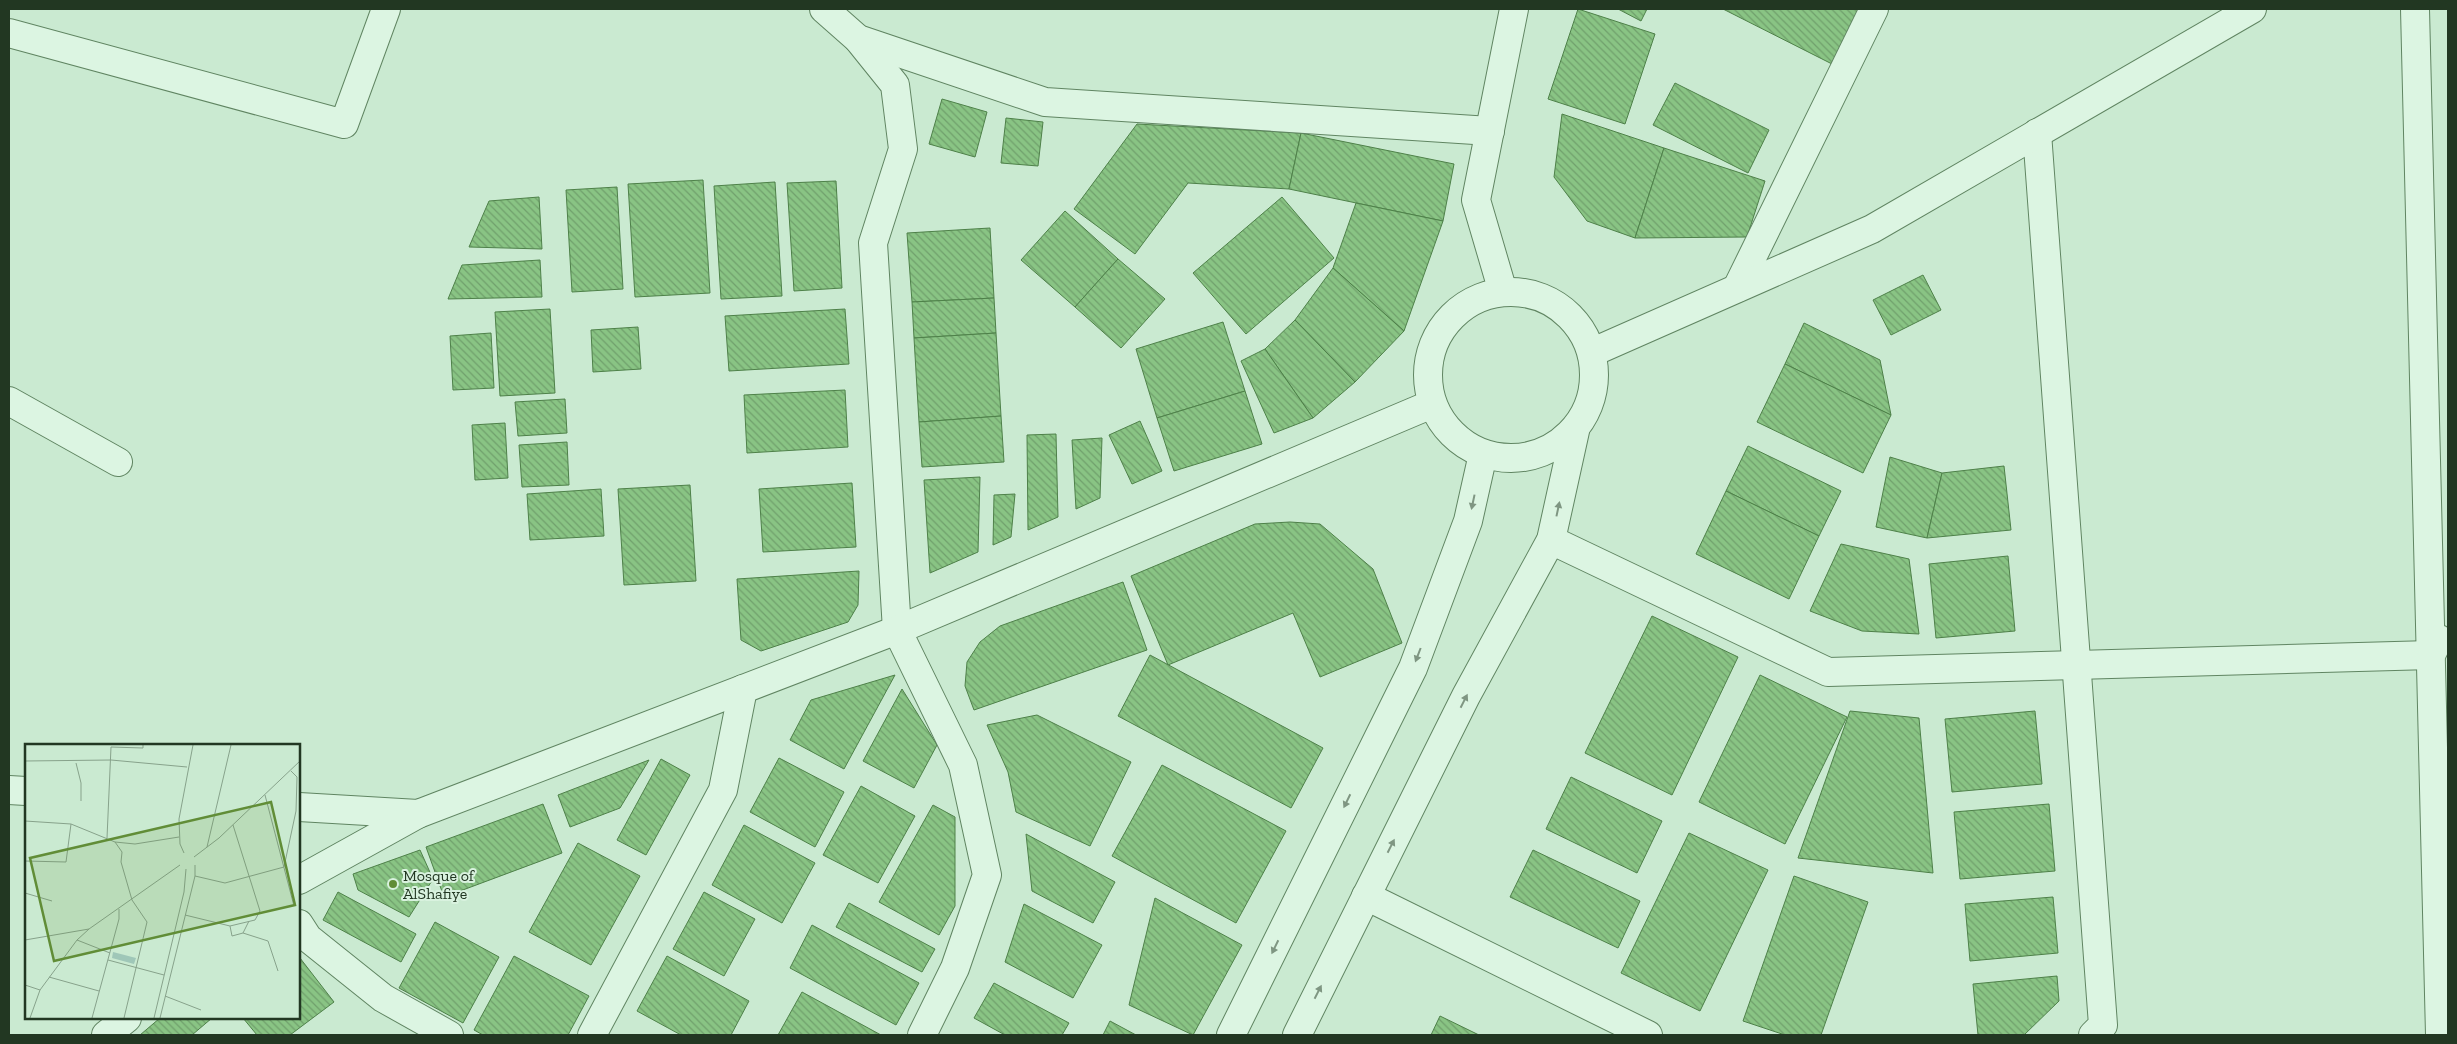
<svg xmlns="http://www.w3.org/2000/svg" width="2457" height="1044" viewBox="0 0 2457 1044" font-family="'Zilla Slab',serif">
	<style>
		.building { fill: url(#building-back-hatch); stroke: #4e8149 }
		.lines { fill: none; stroke-linecap: round; stroke-linejoin: round }
		.minor-casing { stroke: #608562; stroke-width: 30 }
		.tertiary-casing { stroke: #608562; stroke-width: 30 }
		.minor { stroke: #dcf5e2; stroke-width: 28 }
		.tertiary { stroke: #dcf5e2; stroke-width: 28 }
		.oneway { fill: #7f9682 }
		.poi-dot { fill: #618d37; stroke: #d9f2df; stroke-width: 2 }
		.labels { text-anchor: middle; stroke-width: 4; stroke-linejoin: round; paint-order: stroke }
		.poi-label { font-size: 16px; fill: #223722; stroke: #d9f2df; text-anchor: start }
		.inset-road { fill: none; stroke: #87a28b; stroke-width: 1 }
		.view { fill: #618d37; fill-opacity: 0.15; stroke: #618d37; stroke-width: 2.5 }
		.inset-edge { fill: none; stroke: #223722; stroke-width: 2.5 }
	</style>
	<defs>
		<pattern id="building-back-hatch" width="6" height="6" patternUnits="userSpaceOnUse" patternTransform="scale(1.25)"><rect width="6" height="6" fill="#89c484"/><path d="M-1 5l2 2M0 0l6 6M5-1l2 2" fill="none" stroke="#70a06c"/></pattern>
	</defs>
	<rect width="100%" height="100%" fill="#caead1"/>
	<g class="building">
		<path d="M1578,9L1655,34L1625,124L1548,99Z"/>
		<path d="M1618,9H1647L1641,21Z"/>
		<path d="M1723,9H1864L1834,65Z"/>
		<path d="M1675,83L1769,130L1748,173L1653,125Z"/>
		<path d="M942,99L987,112L975,157L929,144Z"/>
		<path d="M1562,114L1664,148L1635,238L1587,221L1554,177Z"/>
		<path d="M1006,118L1043,122L1038,166L1001,163Z"/>
		<path d="M1137,124L1301,133L1289,189L1188,183L1135,254L1074,209Z"/>
		<path d="M1301,133L1454,164L1443,221L1289,189Z"/>
		<path d="M1664,148L1765,181L1747,237L1635,238Z"/>
		<path d="M703,180L710,293L635,297L628,184Z"/>
		<path d="M836,181L842,288L794,291L787,183Z"/>
		<path d="M775,182L782,296L721,299L714,186Z"/>
		<path d="M617,187L623,289L572,292L566,190Z"/>
		<path d="M539,197L542,249L469,247L489,201Z"/>
		<path d="M1282,197L1334,258L1246,334L1193,273Z"/>
		<path d="M1356,203L1443,221L1404,331L1333,268Z"/>
		<path d="M1065,211L1118,259L1075,307L1021,260Z"/>
		<path d="M990,228L994,298L912,302L907,233Z"/>
		<path d="M1118,259L1165,299L1121,348L1075,307Z"/>
		<path d="M540,260L542,297L448,299L462,265Z"/>
		<path d="M1333,268L1404,331L1355,382L1295,320Z"/>
		<path d="M1923,275L1941,310L1891,335L1873,300Z"/>
		<path d="M994,298L996,333L914,338L912,302Z"/>
		<path d="M550,309L555,393L500,396L495,312Z"/>
		<path d="M845,309L849,364L729,371L725,316Z"/>
		<path d="M1295,320L1355,382L1313,418L1265,349Z"/>
		<path d="M1223,322L1245,391L1157,418L1136,349Z"/>
		<path d="M1804,323L1880,360L1891,415L1785,364Z"/>
		<path d="M638,327L641,369L593,372L591,330Z"/>
		<path d="M491,333L494,388L453,390L450,336Z"/>
		<path d="M996,333L1001,416L919,422L914,338Z"/>
		<path d="M1265,349L1313,418L1274,433L1241,361Z"/>
		<path d="M1785,364L1891,415L1863,473L1757,422Z"/>
		<path d="M845,390L848,447L747,453L744,395Z"/>
		<path d="M1245,391L1262,444L1174,471L1157,418Z"/>
		<path d="M565,399L567,433L518,436L515,402Z"/>
		<path d="M1001,416L1004,462L922,467L919,422Z"/>
		<path d="M1140,421L1162,471L1132,484L1109,435Z"/>
		<path d="M505,423L508,478L475,480L472,425Z"/>
		<path d="M1056,434L1058,517L1028,530L1027,435Z"/>
		<path d="M1102,438L1100,498L1076,509L1072,440Z"/>
		<path d="M567,442L569,485L522,487L519,445Z"/>
		<path d="M1748,446L1841,491L1819,536L1726,491Z"/>
		<path d="M1890,457L1942,473L1927,538L1876,527Z"/>
		<path d="M2004,466L2011,530L1927,538L1942,473Z"/>
		<path d="M980,477L978,552L930,573L924,480Z"/>
		<path d="M852,483L856,547L763,552L759,489Z"/>
		<path d="M690,485L696,581L624,585L618,489Z"/>
		<path d="M601,489L604,536L530,540L527,494Z"/>
		<path d="M1726,491L1819,536L1789,599L1696,554Z"/>
		<path d="M1015,494L1011,537L993,545L994,495Z"/>
		<path d="M1290,522L1320,524L1373,569L1402,643L1320,677L1293,613L1168,665L1131,576L1255,524Z"/>
		<path d="M1841,544L1909,559L1919,634L1862,631L1810,611Z"/>
		<path d="M2008,556L2015,631L1936,638L1929,564Z"/>
		<path d="M859,571L858,605L848,622L761,651L741,640L737,579Z"/>
		<path d="M1123,582L1147,650L974,710L965,686L967,662L980,642L1000,626Z"/>
		<path d="M1652,616L1738,657L1672,795L1585,753Z"/>
		<path d="M1150,655L1323,748L1291,808L1118,716Z"/>
		<path d="M895,675L844,769L790,740L811,700Z"/>
		<path d="M1760,675L1847,717L1785,844L1699,802Z"/>
		<path d="M902,689L937,745L914,788L863,761Z"/>
		<path d="M1850,711L1919,718L1933,873L1798,858Z"/>
		<path d="M2035,711L2042,784L1952,792L1945,719Z"/>
		<path d="M1037,715L1131,762L1090,846L1016,812L1008,772L987,725Z"/>
		<path d="M779,758L844,792L815,847L750,812Z"/>
		<path d="M661,759L690,775L646,855L617,840Z"/>
		<path d="M649,760L620,808L570,827L558,795Z"/>
		<path d="M1162,765L1286,831L1236,923L1112,856Z"/>
		<path d="M1571,777L1662,821L1637,873L1546,829Z"/>
		<path d="M861,786L915,816L878,883L823,855Z"/>
		<path d="M543,804L562,853L444,897L426,847Z"/>
		<path d="M2049,804L2055,871L1960,879L1954,812Z"/>
		<path d="M933,805L955,817V906L939,935L879,902Z"/>
		<path d="M744,825L815,863L782,923L712,885Z"/>
		<path d="M1689,833L1768,870L1700,1011L1621,973Z"/>
		<path d="M1026,834L1115,882L1093,923L1032,891Z"/>
		<path d="M578,843L640,876L591,965L529,932Z"/>
		<path d="M420,850L433,879L409,917L358,890L353,874Z"/>
		<path d="M1533,850L1640,901L1618,948L1510,897Z"/>
		<path d="M1794,876L1868,902L1821,1035H1785L1743,1021Z"/>
		<path d="M338,892L416,934L401,962L323,920Z"/>
		<path d="M704,892L755,919L724,976L673,949Z"/>
		<path d="M2053,897L2058,953L1970,961L1965,904Z"/>
		<path d="M1155,898L1242,945L1193,1035L1129,1005Z"/>
		<path d="M849,903L935,949L922,972L836,927Z"/>
		<path d="M1024,904L1102,945L1073,998L1005,962Z"/>
		<path d="M435,922L499,957L463,1023L399,988Z"/>
		<path d="M812,925L919,983L896,1025L790,968Z"/>
		<path d="M514,956L589,996L568,1035H483L474,1030Z"/>
		<path d="M667,956L749,1001L731,1035H681L637,1011Z"/>
		<path d="M300,958L334,1002L290,1035H257L243,1018H299Z"/>
		<path d="M2057,976L2059,1001L2024,1035H1978L1973,984Z"/>
		<path d="M994,983L1069,1023L1062,1035H1005L974,1018Z"/>
		<path d="M802,992L881,1035H778Z"/>
		<path d="M1440,1016L1479,1035H1431Z"/>
		<path d="M160,1018H212L192,1035H140Z"/>
		<path d="M1110,1021L1136,1035H1103Z"/>
	</g>
	<g class="lines">
		<g class="minor-casing">
			<g id="minor">
				<path d="M824,9L858,39L1045,102L1490,131"/>
				<path d="M2415,9L2440,1035"/>
				<path d="M9,33L344,124L386,9"/>
				<path d="M858,39L895,85L903,149L873,243L897,630L963,765L987,875L955,968L922,1035"/>
				<path d="M2037,133L2103,1025L2093,1035"/>
				<path d="M1737,288L1874,9"/>
				<path d="M1593,352L1872,229L2252,9"/>
				<path d="M9,401L118,462"/>
				<path d="M1551,540L1828,672L2431,655L2439,639"/>
				<path d="M9,790L26,791"/>
				<path d="M299,807L418,814L897,630L1432,404"/>
				<path d="M299,880L418,814"/>
				<path d="M1366,896L1648,1035"/>
				<path d="M299,924L308,938L383,998L449,1035"/>
				<path d="M106,1035L127,1018"/>
				<path d="M592,1035L723,790L743,689"/>
			</g>
		</g>
		<g class="tertiary-casing">
			<g id="tertiary">
				<circle cx="1511" cy="375" r="83"/>
				<path d="M1503,292L1476,200L1514,9"/>
				<path d="M1231,1035L1413,668L1468,521L1483,454"/>
				<path d="M1297,1035L1466,696L1551,540L1575,431"/>
			</g>
		</g>
		<use href="#minor" class="minor"/>
		<use href="#tertiary" class="tertiary"/>
	</g>
	<defs><path id="oneway-solid" d="M-6-.8H1V-3.2L6.5 0L1 3.2V.8H-6Z" transform="scale(1.25)"/></defs>
	<g class="oneway">
		<use href="#oneway-solid" transform="translate(1473 502) rotate(102)"/>
		<use href="#oneway-solid" transform="translate(1558 509) rotate(-78)"/>
		<use href="#oneway-solid" transform="translate(1418 655) rotate(111)"/>
		<use href="#oneway-solid" transform="translate(1464 701) rotate(-63)"/>
		<use href="#oneway-solid" transform="translate(1347 801) rotate(116)"/>
		<use href="#oneway-solid" transform="translate(1391 846) rotate(-63)"/>
		<use href="#oneway-solid" transform="translate(1275 947) rotate(116)"/>
		<use href="#oneway-solid" transform="translate(1318 992) rotate(-63)"/>
	</g>
	<circle class="poi-dot" cx="393" cy="884" r="5"/>
	<g class="labels">
		<g class="poi-label">
			<text x="403" y="881">Mosque of<tspan x="403" dy="18">AlShafiye</tspan></text>
		</g>
	</g>
	<g transform="translate(25 744)">
		<rect width="275" height="275" fill="#caead1"/>
		<path d="M88,208L111,214L109,220L87,214Z" fill="#9fc7b8"/>
		<path class="inset-road" d="M0,17L86,16L162,23M51,19L56,39V57M240,51L269,162M0,77L46,80L90,98L110,100L154,93M82,94L86,3L118,4V1M90,98L97,108L96,118L107,156L122,178L99,274M182,103L206,1M159,109L155,100L154,75L168,1M169,113L194,94L275,17M0,117L41,118L46,80M170,132L200,139L259,123L271,67L272,33L266,27M0,149L27,157M160,171L205,182L230,176L235,167L208,81M224,177L218,189L243,197L253,227M205,182L207,192L218,189M0,196L64,185L155,121M52,196L85,209M83,216L139,231M24,233L74,247M0,241L15,246M140,252L176,266M5,274L15,246L52,196L64,185M67,274L94,175V165M129,274L159,148L161,125M135,274L170,132V121"/>
		<path class="view" d="M246,58L270,161L29,217L5,114Z"/>
		<rect width="275" height="275" class="inset-edge"/>
	</g>
	<rect width="2457" height="1044" fill="none" stroke="#223722" stroke-width="20"/>
</svg>
